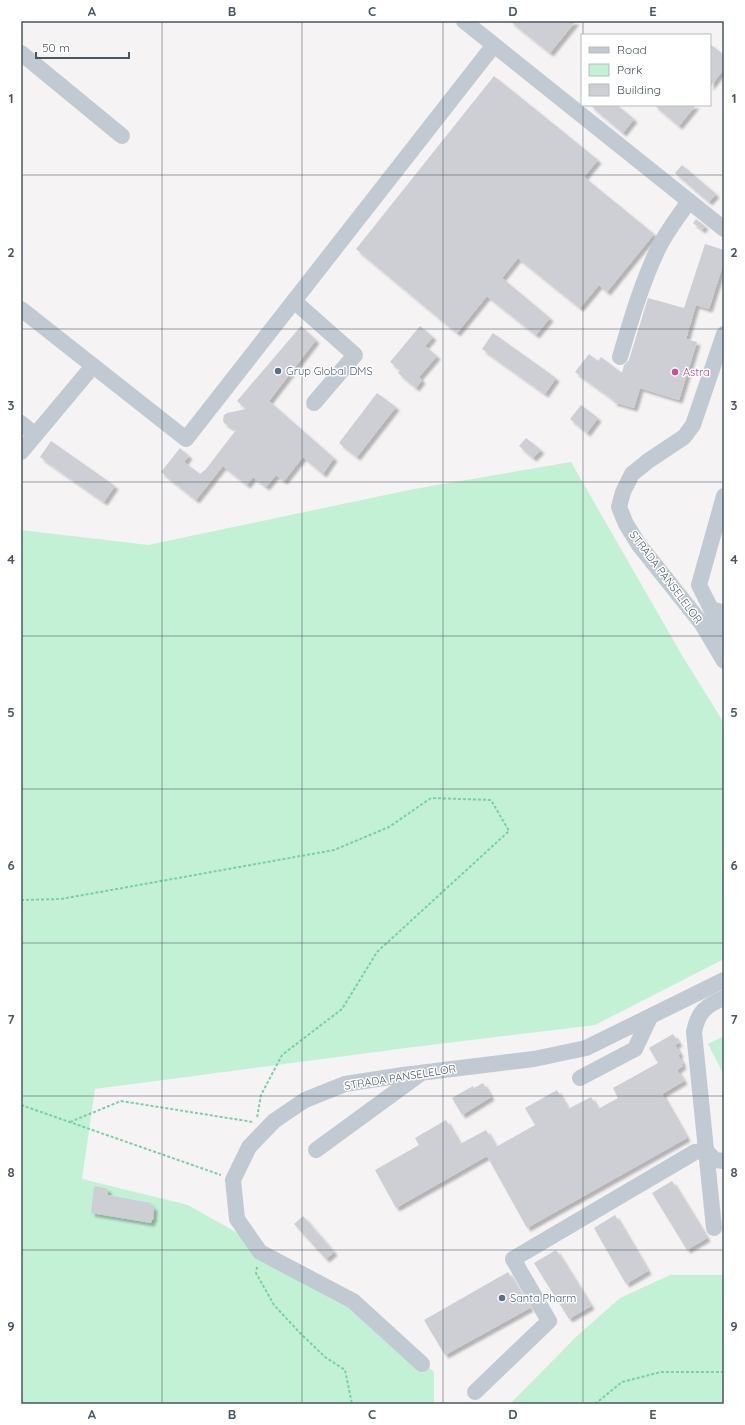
<svg xmlns="http://www.w3.org/2000/svg" width="745" height="1425" viewBox="0 0 745 1425" font-family="Quicksand,sans-serif">
	<style>
		.green { fill: #c3f1d5 }
		.building { fill: #cdcfd5; filter: url(#shadow) }
		.lines { fill: none; stroke-linecap: round; stroke-linejoin: round }
		.path { stroke: #7ad0a6; stroke-width: 2; stroke-dasharray: 3 2; stroke-linecap: butt }
		.minor { stroke: #c1cad2; stroke-width: 16 }
		.grid { fill: none; stroke: #4a5661; stroke-width: 1; stroke-opacity: 0.55 }
		.service-dot { fill: #5c6f8a; stroke: #fff; stroke-width: 1.5 }
		.hotel-dot { fill: #d1479c; stroke: #fff; stroke-width: 1.5 }
		.labels { text-anchor: middle; stroke-width: 3; stroke-linejoin: round; paint-order: stroke }
		.service-label { font-size: 11px; fill: #4e5e75; stroke: #fff; text-anchor: start }
		.hotel-label { font-size: 11px; fill: #b23c85; stroke: #fff; text-anchor: start }
		.street-label { font-size: 11px; fill: #4a5661; stroke: #fff }
		.neatline { fill: none; stroke: #4a5661; stroke-width: 1.5 }
		.grid-label { font-size: 13px; text-anchor: middle; font-weight: bold; fill: #4a5661 }
	</style>
	<defs>
		<filter id="shadow"><feDropShadow dx="3.5" dy="3.5" stdDeviation="1" flood-color="#0004"/></filter>
	</defs>
	<rect width="100%" height="100%" fill="#f5f3f3"/>
	<g class="green">
		<path d="M571,462L683,657L724,723V959L595,1025L406,1048L95,1089L82,1179L188,1205L354,1299L434,1372V1404H21V530L148,545L414,489Z"/>
		<path d="M724,1036V1075L708,1044Z"/>
		<path d="M670,1275H724V1404H510L577,1336L620,1298Z"/>
	</g>
	<g class="building">
		<path d="M510,21H576L550,53Z"/>
		<path d="M710,44L724,55V69L710,87Z"/>
		<path d="M494,76L598,160L584,177L654,234L607,292L599,285L580,308L518,258L502,278L550,318L536,335L487,296L457,333L356,249Z"/>
		<path d="M590,105H617L634,119L623,133Z"/>
		<path d="M654,105H696L679,126Z"/>
		<path d="M682,165L716,194L709,202L675,173Z"/>
		<path d="M696,219L705,226L702,230L693,223Z"/>
		<path d="M705,244L724,250V262L709,309L696,305L686,339L697,342L679,400L640,388L634,408L613,402L614,400L575,372L589,354L598,361L601,357L622,373L624,365L629,360L648,298L684,308Z"/>
		<path d="M301,326L316,340L269,401L334,458L323,474L303,457L284,481L276,475L266,487L253,477L247,485L223,466L196,500L161,472L180,448L189,456L184,462L200,474L206,469L236,430L224,423L223,420L224,415L227,413L246,409L237,401Z"/>
		<path d="M420,326L433,337L425,346L437,356L419,377L422,380L416,388L398,373L400,370L390,362Z"/>
		<path d="M493,333L556,378L545,394L482,349Z"/>
		<path d="M377,393L396,407L357,457L339,443Z"/>
		<path d="M581,405L598,418L587,433L570,419Z"/>
		<path d="M526,438L541,450L533,458L519,446Z"/>
		<path d="M51,441L115,486L104,502L40,457Z"/>
		<path d="M673,1034L679,1043L675,1045L680,1054L678,1055L683,1064H681L683,1066L677,1070L684,1081L662,1094L687,1138L527,1228L487,1156L396,1208L375,1170L419,1145L415,1138L446,1120L460,1144L486,1130L496,1147L535,1125L525,1108L557,1090L568,1109L591,1097L598,1109L618,1098L613,1088L658,1063L649,1048Z"/>
		<path d="M483,1083L491,1097L462,1115L452,1098L473,1086L474,1088Z"/>
		<path d="M672,1181L707,1238L687,1250L652,1193Z"/>
		<path d="M94,1186L108,1189V1195L151,1203L150,1206L154,1207L153,1220H152L151,1223L91,1213Z"/>
		<path d="M615,1215L648,1271L626,1284L594,1228Z"/>
		<path d="M303,1216L334,1252L326,1259L294,1224Z"/>
		<path d="M556,1250L591,1306L569,1319L534,1263Z"/>
		<path d="M508,1272L530,1308L445,1355L424,1320Z"/>
	</g>
	<g class="lines">
		<g class="path">
			<path d="M21,900L61,899L334,850L389,827L431,798L491,800L509,831L377,952L342,1009L282,1055L261,1095L257,1118"/>
			<path d="M21,1105L221,1175"/>
			<path d="M70,1122L121,1101L253,1122"/>
			<path d="M257,1267L256,1273L274,1305L299,1332L325,1357L345,1370L352,1404"/>
			<path d="M595,1404L622,1382L661,1372H724"/>
		</g>
		<g class="minor">
			<path d="M464,21L724,229"/>
			<path d="M21,53L122,136"/>
			<path d="M294,301L355,355L314,403"/>
			<path d="M21,309L186,439L494,45"/>
			<path d="M724,334L693,425L684,437L648,461L632,474L623,492L619,507L626,524L639,545L702,624L724,661"/>
			<path d="M620,357C631,320 642,282 659,247C667,231 679,216 689,201"/>
			<path d="M21,423L35,435"/>
			<path d="M21,452L93,366"/>
			<path d="M724,496L699,585L711,609L724,613"/>
			<path d="M711,609L724,634"/>
			<path d="M580,1078L635,1049L650,1017"/>
			<path d="M316,1150L420,1074"/>
			<path d="M714,1228L694,1032C698,1012 705,1006 724,998"/>
			<path d="M422,1364L353,1301L260,1252L237,1219L233,1180L249,1147L274,1121L305,1100L345,1084L403,1075L534,1059L586,1048L724,980"/>
			<path d="M475,1392L549,1321L513,1259L695,1152L706,1151L715,1160L724,1161"/>
		</g>
	</g>
	<path class="grid" d="M162,21V1404M302,21V1404M443,21V1404M583,21V35M583,105V1404M21,175H724M21,329H724M21,482H724M21,636H724M21,789H724M21,943H724M21,1096H724M21,1250H724"/>
	<g class="service-dot">
		<circle cx="278" cy="371" r="4"/>
		<circle cx="502" cy="1298" r="4"/>
	</g>
	<circle class="hotel-dot" cx="675" cy="372" r="4"/>
	<g class="labels">
		<g class="service-label">
			<text x="286" y="375">Grup Global DMS</text>
			<text x="510" y="1302">Santa Pharm</text>
		</g>
		<g class="hotel-label">
			<text x="683" y="376">Astra</text>
		</g>
		<g class="street-label">
			<text transform="translate(666 577) rotate(53)" y="4">STRADA PANSELELOR</text>
			<text transform="translate(400 1077) rotate(-9)" y="4">STRADA PANSELELOR</text>
		</g>
	</g>
	<rect width="745" height="1425" fill="none" stroke="#ffffff" stroke-width="44"/>
	<rect x="581" y="34" width="130" height="72" fill="#ffffff" stroke="#b7bbc0"/>
	<rect x="589" y="47" width="20" height="6" fill="#c1cad2" stroke="#b7bbc0"/>
	<text x="617" y="54" font-size="12" fill="#4a5661">Road</text>
	<rect x="589" y="64" width="20" height="12" fill="#c3f1d5" stroke="#b7bbc0"/>
	<text x="617" y="74" font-size="12" fill="#4a5661">Park</text>
	<rect x="589" y="84" width="20" height="12" fill="#cdcfd5" stroke="#b7bbc0"/>
	<text x="617" y="94" font-size="12" fill="#4a5661">Building</text>
	<path d="M36 52v6h93v-6" fill="none" stroke="#4a5661" stroke-width="2"/>
	<text x="42" y="52" font-size="12" fill="#4a5661" stroke="#ffffff" stroke-width="3" paint-order="stroke">50 m</text>
	<rect x="22" y="22" width="701" height="1381" class="neatline"/>
	<g class="grid-label">
		<text x="92" y="16">A</text>
		<text x="232" y="16">B</text>
		<text x="372" y="16">C</text>
		<text x="513" y="16">D</text>
		<text x="653" y="16">E</text>
		<text x="11" y="103">1</text>
		<text x="734" y="103">1</text>
		<text x="11" y="257">2</text>
		<text x="734" y="257">2</text>
		<text x="11" y="410">3</text>
		<text x="734" y="410">3</text>
		<text x="11" y="564">4</text>
		<text x="734" y="564">4</text>
		<text x="11" y="717">5</text>
		<text x="734" y="717">5</text>
		<text x="11" y="870">6</text>
		<text x="734" y="870">6</text>
		<text x="11" y="1024">7</text>
		<text x="734" y="1024">7</text>
		<text x="11" y="1177">8</text>
		<text x="734" y="1177">8</text>
		<text x="11" y="1331">9</text>
		<text x="734" y="1331">9</text>
		<text x="92" y="1419">A</text>
		<text x="232" y="1419">B</text>
		<text x="372" y="1419">C</text>
		<text x="513" y="1419">D</text>
		<text x="653" y="1419">E</text>
	</g>
</svg>
